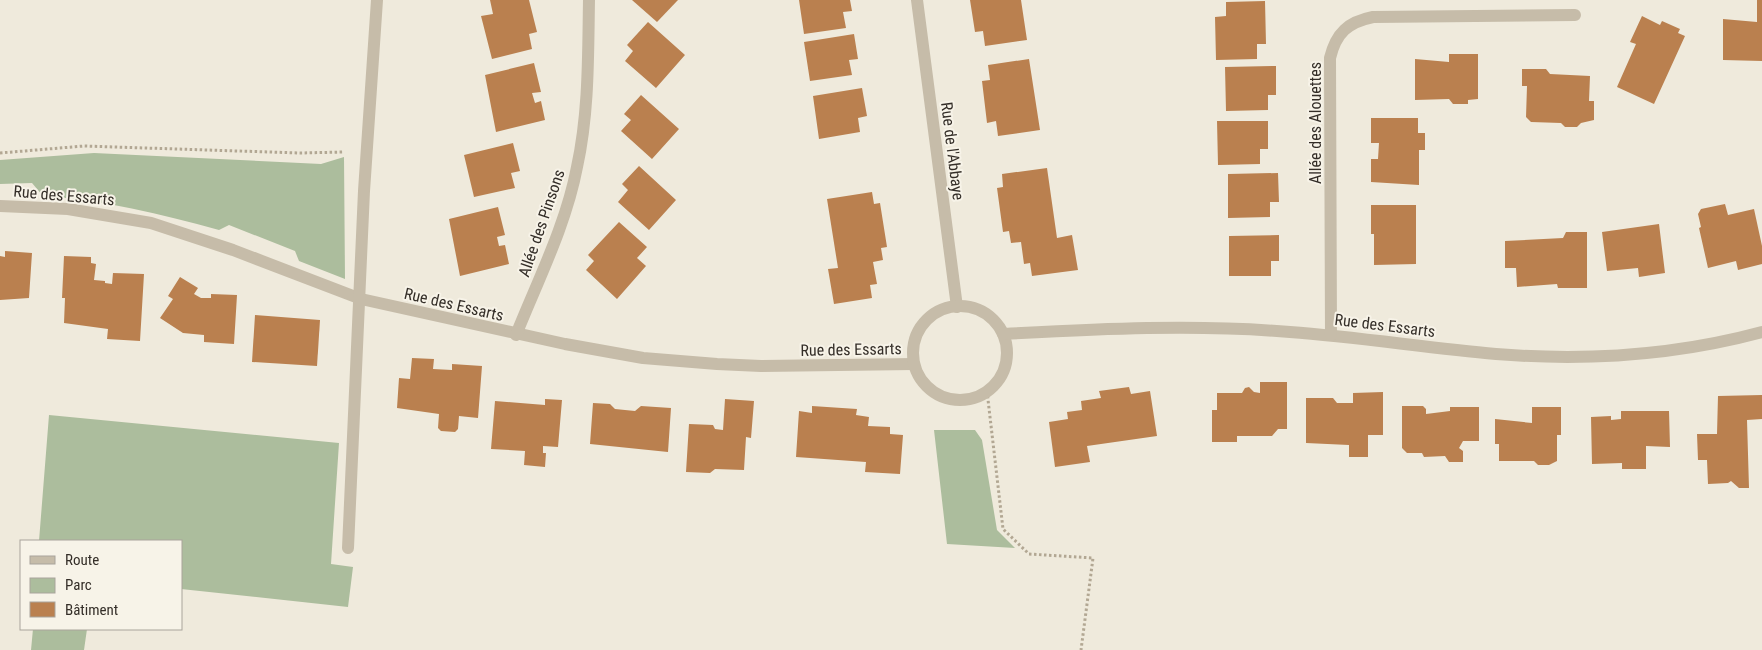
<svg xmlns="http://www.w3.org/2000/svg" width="1762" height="650" viewBox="0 0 1762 650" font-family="'Roboto Condensed',sans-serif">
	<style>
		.green { fill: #acbd9d }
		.building { fill: #ba804f }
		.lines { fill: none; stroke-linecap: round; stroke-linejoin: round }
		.path { stroke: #b2a793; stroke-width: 3; stroke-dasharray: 2.5 2.5; stroke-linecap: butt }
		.minor { stroke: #c6bca9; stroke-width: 12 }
		.labels { text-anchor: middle; stroke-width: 4; stroke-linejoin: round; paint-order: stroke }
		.street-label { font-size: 16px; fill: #342e28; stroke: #f7f3e8 }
	</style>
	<rect width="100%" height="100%" fill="#efeadc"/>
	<g class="green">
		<path d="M94,153L321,164L344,157L345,279L299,261L295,251L229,225L219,230C160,214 104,200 43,196L32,183L0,184V160Z"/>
		<path d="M49,415L339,443L331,564L353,567L348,607L181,589V541H39Z"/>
		<path d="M934,430H975L982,440L997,530L1015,548L947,544Z"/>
		<path d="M33,629H87L84,650H31Z"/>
	</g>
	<g class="building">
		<path d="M490,0H529L537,32L529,34L532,49L492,59L481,16L493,14Z"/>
		<path d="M632,0H678L657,22Z"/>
		<path d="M799,0H850L852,11L843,12L846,28L804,34Z"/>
		<path d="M970,0H1021L1027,40L985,46L983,31L975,32Z"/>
		<path d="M1757,0H1762V61L1723,60V19L1757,22Z"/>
		<path d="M1265,1L1266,44H1257V59L1216,60L1215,17L1226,16V2Z"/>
		<path d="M1642,16L1660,25L1662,21L1680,29L1678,33L1685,36L1654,104L1617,87L1636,44L1630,42Z"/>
		<path d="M648,22L685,55L656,88L625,61L633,51L627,45Z"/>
		<path d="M854,34L858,59L849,60L852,75L810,81L804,42Z"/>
		<path d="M1449,54H1478V99L1468,100V104H1453L1449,99L1415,100V59L1449,62Z"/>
		<path d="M1029,59L1040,130L998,136L996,121L987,123L982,81L990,80L988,65Z"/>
		<path d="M534,63L541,92L532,93L535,103L541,101L545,120L496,132L485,75Z"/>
		<path d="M1276,66V95H1268V110L1226,111L1225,67Z"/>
		<path d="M1522,69H1546L1550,74L1590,76L1589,101H1594V120L1581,123L1577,127H1565L1561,123L1531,122L1526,117L1527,86H1522Z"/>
		<path d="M862,88L867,116L858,118L860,132L819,139L813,96Z"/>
		<path d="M641,95L679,129L652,159L621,131L631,120L624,114Z"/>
		<path d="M1371,118H1418V133H1425V150H1419V185L1371,182V159H1378L1379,143H1371Z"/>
		<path d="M1217,121H1268V149H1260V164L1218,165Z"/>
		<path d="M513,143L520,171L511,173L515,188L474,197L464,155Z"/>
		<path d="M639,166L676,200L649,230L618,202L628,190L622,184Z"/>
		<path d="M1047,168L1057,238L1072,235L1078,270L1032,276L1030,263L1024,264L1021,242L1011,243L1009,231L1003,232L997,188L1003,187L1002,174Z"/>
		<path d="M1278,173L1279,202H1270V217L1228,218V174Z"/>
		<path d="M872,192L874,204L880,203L887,247L881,248L883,260L873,262L877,284L870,285L872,298L834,304L828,269L838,268L827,199Z"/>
		<path d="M1725,204L1728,215L1754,209L1762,246V264L1738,270L1736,261L1708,268L1699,228L1701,227L1698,214L1701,209Z"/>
		<path d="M1371,205H1416V264L1374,265V234H1371Z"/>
		<path d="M498,207L505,235L497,237L499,246L505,245L509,264L460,276L449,219Z"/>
		<path d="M619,222L647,247L637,258L646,266L617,299L586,270L594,261L588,255Z"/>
		<path d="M1659,224L1665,273L1639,277L1638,268L1607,271L1602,232Z"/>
		<path d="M1566,232H1587V288H1558L1557,284L1517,287L1516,268H1505V241L1563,238Z"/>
		<path d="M1279,235V261H1271V276H1229V236Z"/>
		<path d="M5,251L32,253L29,298L0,300V256L5,257Z"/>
		<path d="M64,256L91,257V263L96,264L94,280L105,281V283L112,284L113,273L144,274L140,341L107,339L108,329L64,323L65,298H62Z"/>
		<path d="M180,277L198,288L194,294L201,298H211V294L237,295L234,344L204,342V335L183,333L160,318L173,299L168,296Z"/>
		<path d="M255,315L320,320L317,366L252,362Z"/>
		<path d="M412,358L434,359L433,369L452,370V364L482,366L478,418L459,416L458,429L455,432L441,431L438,428L439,414L397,408L399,378L410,379Z"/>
		<path d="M1260,382H1287V429H1278L1272,436H1237V442H1212V410H1217V393H1242L1245,388L1249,387L1254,392L1260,393Z"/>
		<path d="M1129,387L1131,394L1150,391L1157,436L1087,446L1090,462L1055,467L1049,422L1068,419L1067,412L1082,410L1081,401L1101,398L1099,391Z"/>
		<path d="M1383,392V435H1368V457H1349V445L1306,443V398H1333L1337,403H1353V393Z"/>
		<path d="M1762,395V419L1747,420L1749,488H1739L1731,481L1728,483L1708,484L1707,460H1698L1697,434H1717L1718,396Z"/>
		<path d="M545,399L562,400L558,447L543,446V453H546L545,467L524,465L525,451L491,449L495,401L545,405Z"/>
		<path d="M725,399L754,401L751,438L746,437L744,470L715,469L710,473L686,472L689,424L713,425L715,429L723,430Z"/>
		<path d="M593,403L610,404L615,409L635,411L641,406L671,408L668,452L590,444Z"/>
		<path d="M812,406L857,409L856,415L869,417L868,426L890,427V434L903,435L900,474L865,472L866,462L796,457L799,411L812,413Z"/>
		<path d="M1402,406H1423L1426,409V414L1450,411V407H1479V441H1463L1459,448L1463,451V462H1449L1445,456L1424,457L1422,453H1407L1402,448Z"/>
		<path d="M1532,407H1561V435H1557V461L1549,465H1538L1534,461H1499V444H1495V419L1532,423Z"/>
		<path d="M1621,411H1669L1670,447L1646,446V469H1622V463L1592,464L1591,417L1611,416V420L1621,419Z"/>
	</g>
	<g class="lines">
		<g class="path">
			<path d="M0,153L84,146L300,153L344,152"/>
			<path d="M987,391L1003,529L1029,554L1093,558L1081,650"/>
		</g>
		<g class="minor">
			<path d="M917,0L957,307"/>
			<path d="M0,206L68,209L151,223L233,250L361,299L565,344L643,358L717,364L761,366L914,364"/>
			<circle cx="960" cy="353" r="47"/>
			<path d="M1003,334C1099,329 1194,324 1290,332C1359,337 1427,348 1496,354C1584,361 1677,355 1762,332"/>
			<path d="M516,335C538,280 566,225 577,167C589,112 588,56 589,0"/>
			<path d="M1331,335L1330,58C1336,33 1348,22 1373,17L1575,15"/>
			<path d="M348,548L364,191L377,0"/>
		</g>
	</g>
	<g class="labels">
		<g class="street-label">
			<text transform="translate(1315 123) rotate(-90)" y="6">Allée des Alouettes</text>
			<text transform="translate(953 151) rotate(83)" y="6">Rue de l'Abbaye</text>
			<text transform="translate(64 195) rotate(5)" y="6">Rue des Essarts</text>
			<text transform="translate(541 223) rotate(-71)" y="6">Allée des Pinsons</text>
			<text transform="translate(454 304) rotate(13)" y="6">Rue des Essarts</text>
			<text transform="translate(1385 325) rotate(7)" y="6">Rue des Essarts</text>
			<text transform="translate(851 349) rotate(-1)" y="6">Rue des Essarts</text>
		</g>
	</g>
	<rect x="20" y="540" width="162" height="90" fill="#f7f3e8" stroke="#a9a49b"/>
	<rect x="30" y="556" width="25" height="8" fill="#c6bca9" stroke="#a9a49b"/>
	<text x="65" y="565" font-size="15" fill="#342e28">Route</text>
	<rect x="30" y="578" width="25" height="15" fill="#acbd9d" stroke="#a9a49b"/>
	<text x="65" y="590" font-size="15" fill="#342e28">Parc</text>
	<rect x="30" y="602" width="25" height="15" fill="#ba804f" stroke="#a9a49b"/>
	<text x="65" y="615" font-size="15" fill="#342e28">Bâtiment</text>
</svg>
